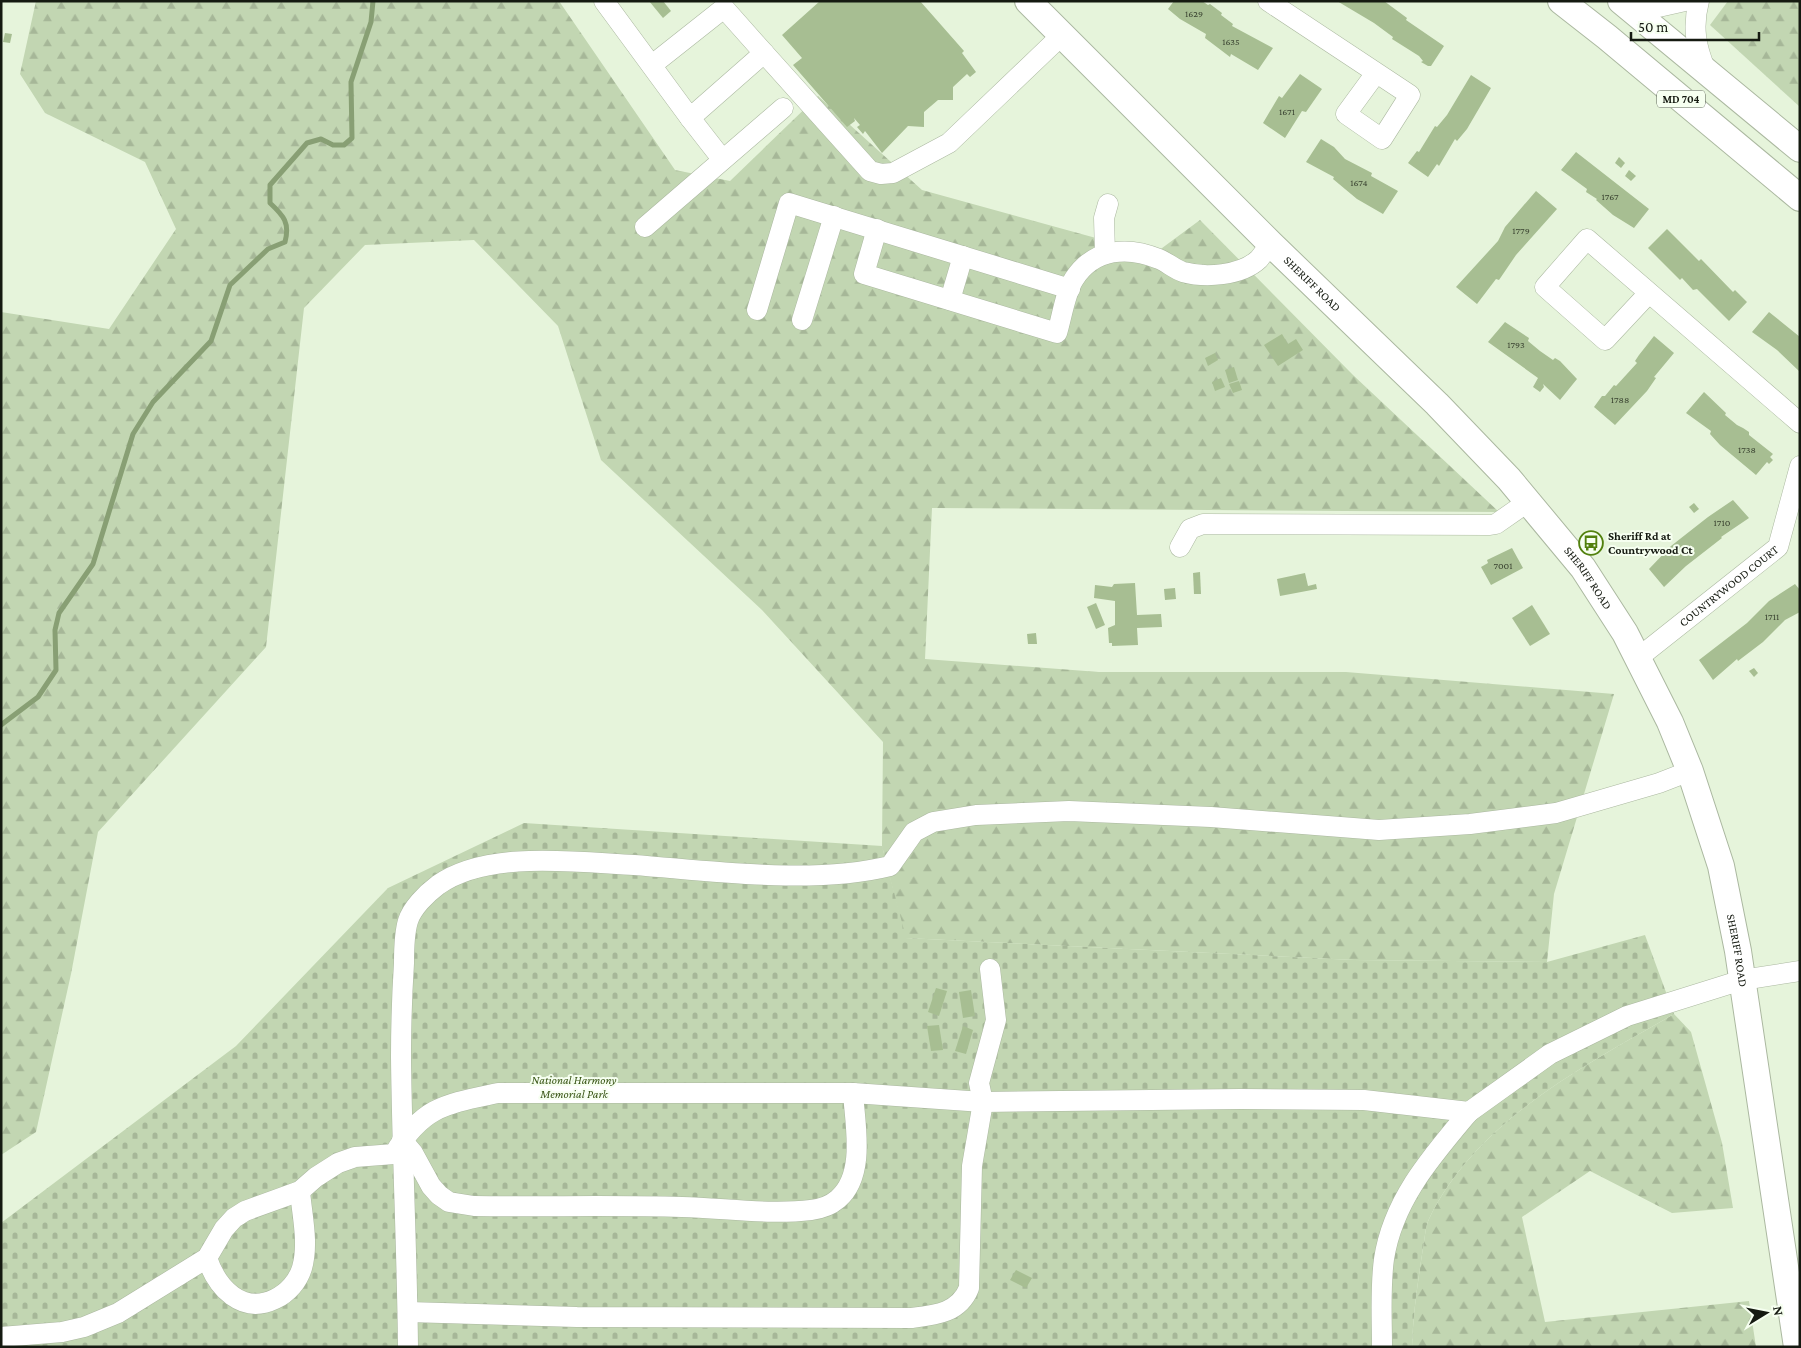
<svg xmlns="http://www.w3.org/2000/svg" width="1801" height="1348" viewBox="0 0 1801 1348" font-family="'Crimson Pro',serif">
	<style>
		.forest { fill: url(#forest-firs) }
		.cemetery { fill: url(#cemetery-stones) }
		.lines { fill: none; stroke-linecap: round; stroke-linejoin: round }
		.stream { stroke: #889f74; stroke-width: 5 }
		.building { fill: #a7be92 }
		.minor-casing { stroke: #abb8a0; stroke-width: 21 }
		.major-casing { stroke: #abb8a0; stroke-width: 28 }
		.minor { stroke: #fff; stroke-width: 20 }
		.major { stroke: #fff; stroke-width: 26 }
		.labels { text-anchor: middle; stroke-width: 4; stroke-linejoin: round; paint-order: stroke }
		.number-label { font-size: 10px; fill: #3a4331 }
		.shield { fill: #f6fff0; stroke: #585f54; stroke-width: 1 }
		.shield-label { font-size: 11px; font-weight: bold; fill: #151a11 }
		.street-label { font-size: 12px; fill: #151a11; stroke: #f6fff0 }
		.poi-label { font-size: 12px; font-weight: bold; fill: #151a11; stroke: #f6fff0; text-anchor: start }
		.park-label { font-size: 12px; font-style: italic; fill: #375414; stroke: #f6fff0 }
	</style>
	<defs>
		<pattern id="forest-firs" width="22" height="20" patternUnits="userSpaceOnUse" patternTransform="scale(1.25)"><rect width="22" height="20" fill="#c2d6b2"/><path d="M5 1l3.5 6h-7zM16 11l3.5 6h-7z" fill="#a6b798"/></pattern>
		<pattern id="cemetery-stones" width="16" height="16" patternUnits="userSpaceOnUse" patternTransform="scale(1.25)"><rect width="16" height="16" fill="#c2d6b2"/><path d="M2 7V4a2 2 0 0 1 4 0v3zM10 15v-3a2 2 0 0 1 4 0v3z" fill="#a6b798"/></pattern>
	</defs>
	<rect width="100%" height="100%" fill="#e6f4db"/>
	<g class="forest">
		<path d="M36,1H559L675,170L730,181L818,96L922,190L1154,254L1200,220L1353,375L1499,512L932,508L925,659L1099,672H1346L1614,694L1554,894L1547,962L1354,960L905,938L882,846L883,742L762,610L601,460L558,326L474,240L365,245L304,308L266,647L98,832L71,974L36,1132L1,1155V312L109,329L176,229L145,162L45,113L20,74Z"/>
		<path d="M1728,1H1800V107L1710,25Z"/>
		<path d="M1674,1014L1691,1032L1722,1143L1733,1208L1672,1213L1590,1171L1522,1217L1545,1322L1749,1301L1756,1347H1412C1413,1313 1418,1281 1423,1248C1425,1239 1425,1227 1429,1219C1476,1121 1584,1066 1674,1014Z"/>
	</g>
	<path class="cemetery" d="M524,823L882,846L906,938L1354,960L1547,962L1645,935L1674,1014C1584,1066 1476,1121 1429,1219C1425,1227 1425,1239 1423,1248C1418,1281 1413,1313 1412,1347H1V1223L236,1046L388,888Z"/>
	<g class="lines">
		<path class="stream" d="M1,725L38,697L56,670L55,630L59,613L93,564L133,434L153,402L211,341L230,285L268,249L285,242C290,223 284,216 270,203V185L307,143L321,139L333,145H344L352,138L351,82L371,22L373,1"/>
	</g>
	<g class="building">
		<path d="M649,1H663L671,11L663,18Z"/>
		<path d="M820,1H920L964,51L962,53L976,72L970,77L967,74L953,87V100H938L924,112V127L908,126L882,153L865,131L863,134L857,127L860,125L854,118L855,121L847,127L793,65L802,58L782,35Z"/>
		<path d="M1174,1H1202L1208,5L1210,4L1222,13L1221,15L1233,24L1232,26L1273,48L1258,70L1231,54L1230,57L1205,38L1206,34L1180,19L1168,9Z"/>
		<path d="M1337,1H1384L1407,18L1406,20L1444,46L1431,66H1428L1421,62L1423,61L1419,56L1392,39L1393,37L1374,23Z"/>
		<path d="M5,33L12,34L10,43L3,42Z"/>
		<path d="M1300,74L1322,89L1306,112L1302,111L1285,138L1263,123L1279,96L1282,98Z"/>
		<path d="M1471,75L1491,88L1467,129L1457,141L1455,139L1439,166L1437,164L1428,177L1408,163L1417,151L1419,152L1435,126L1437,127L1447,115Z"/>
		<path d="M1321,139L1334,147L1345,159L1372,173L1371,176L1398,191L1383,214L1357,199L1333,179L1334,177L1306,162Z"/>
		<path d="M1576,152L1649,209L1634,228L1613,215L1596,200L1597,199L1586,192L1587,189L1561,170Z"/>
		<path d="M1619,157L1625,163L1621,168L1615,163Z"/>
		<path d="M1629,170L1636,176L1631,181L1625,176Z"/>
		<path d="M1536,191L1557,209L1516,255L1499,280L1496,279L1477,304L1456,287L1498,241L1505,227Z"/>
		<path d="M1667,229L1699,261L1701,259L1733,292L1735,290L1747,302L1729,321L1697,289L1693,290L1682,278L1680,280L1648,248Z"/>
		<path d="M1769,312L1800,337V372L1777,350L1752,332Z"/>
		<path d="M1505,322L1529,338L1528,341L1540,351L1553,360L1555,358L1560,361L1577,379L1560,400L1543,384L1544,387L1540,392L1533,387L1538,378L1488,342Z"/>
		<path d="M1282,334L1288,344L1296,339L1303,350L1278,366L1264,345Z"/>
		<path d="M1654,336L1674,353L1654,377L1656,378L1647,391L1615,425L1594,407L1602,396H1605L1614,385L1616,386L1637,363L1635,361L1639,355Z"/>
		<path d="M1215,353L1218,360L1208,366L1205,358Z"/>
		<path d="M1234,367L1238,380L1229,383L1225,370Z"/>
		<path d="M1221,378L1225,387L1215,391L1212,382Z"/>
		<path d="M1239,381L1242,390L1233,393L1229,384Z"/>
		<path d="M1704,392L1726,413L1725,415L1737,425L1743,428L1749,432V435L1773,454L1770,457L1773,460L1769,464L1767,462L1756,475L1720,445L1710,434L1711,431L1686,413Z"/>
		<path d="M1733,500L1749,518L1721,537L1722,538L1686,566L1664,587L1649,569L1671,546L1708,517Z"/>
		<path d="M1694,503L1699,509L1694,513L1689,507Z"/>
		<path d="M1512,548L1523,568L1491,585L1481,567L1488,563L1487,560Z"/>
		<path d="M1200,572L1201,594H1194L1193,573Z"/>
		<path d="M1305,573L1308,586L1316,584L1317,589L1280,596L1277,579Z"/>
		<path d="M1135,583L1137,615L1161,614L1162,627L1137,628L1138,645L1112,646V643H1109L1108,628L1115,625V601L1094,598L1095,585L1112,587L1114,584Z"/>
		<path d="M1795,584L1800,590V612L1785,620L1763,642L1738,661L1737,659L1713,680L1699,660L1747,623L1769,601Z"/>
		<path d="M1175,588L1176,599L1165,600L1164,589Z"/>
		<path d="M1096,603L1105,625L1096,629L1087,607Z"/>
		<path d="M1532,605L1550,634L1530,646L1512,618Z"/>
		<path d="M1036,633L1037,644H1028L1027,634Z"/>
		<path d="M1754,668L1758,673L1754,677L1749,671Z"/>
		<path d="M936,988L947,991L939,1016L928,1012Z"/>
		<path d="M971,990L975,1016L963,1018L959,992Z"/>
		<path d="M939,1025L943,1050L931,1051L927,1026Z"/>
		<path d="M963,1026L973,1030L966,1054L955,1051Z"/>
		<path d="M1016,1270L1032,1278L1026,1288L1010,1280Z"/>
	</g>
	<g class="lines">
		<g class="minor-casing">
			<g id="minor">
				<path d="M604,1L690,118L764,53L870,171L881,174L893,173L949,143L1062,35"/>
				<path d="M1268,1L1410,95L1382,139L1346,114L1376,73"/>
				<path d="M1699,1C1692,27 1696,47 1706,71"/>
				<path d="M1624,3L1654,8L1685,1"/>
				<path d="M652,65L724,8L764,53"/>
				<path d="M690,118L722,159"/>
				<path d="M645,227L783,108"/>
				<path d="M877,229L864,274L1057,333C1062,317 1065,293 1074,279C1094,248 1128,246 1159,259C1167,262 1174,269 1183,272C1205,278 1241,276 1259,259C1263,254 1267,248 1271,244"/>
				<path d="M1105,254L1104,218L1108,204"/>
				<path d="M1648,294L1605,340L1545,287L1587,239L1800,423"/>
				<path d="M950,300L963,256"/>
				<path d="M757,310L789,203L1070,289"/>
				<path d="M802,320L834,216"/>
				<path d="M1180,547L1190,529L1203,524L1490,525L1496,524L1529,501"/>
				<path id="s1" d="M1638,658L1778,547L1800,466"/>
				<path d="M402,1140L413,1153L431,1186L439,1195L449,1202L474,1206C543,1207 613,1205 682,1207C724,1208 769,1215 811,1210C820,1209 831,1205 838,1199C866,1175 855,1124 853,1093"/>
				<path d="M207,1258C217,1288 242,1315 275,1299C288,1293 298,1281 302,1268C309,1243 302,1216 300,1191"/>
				<path d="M408,1312L577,1317L911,1318C936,1315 959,1313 969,1288L972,1166L983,1102L979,1083L996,1020L990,969"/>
				<path d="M1,1337L62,1332L84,1327L118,1313L207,1258L224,1229L234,1218L245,1211L300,1191L316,1177L338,1163L355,1157L394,1154C423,1106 446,1104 498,1093H853L983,1102L1241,1099L1364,1100L1469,1112L1550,1054L1627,1016L1742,980L1800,971"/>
				<path d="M408,1347C407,1250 402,1153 401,1057C401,1025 402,994 404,963C404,950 404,934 408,921C412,908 426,894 438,885C487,850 576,862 634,865C714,871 813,885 890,866L914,832L933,822L976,815L1069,811L1211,817L1379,830L1470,824L1556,813L1659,783L1690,771"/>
				<path d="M1382,1347C1382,1317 1380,1288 1384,1259C1393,1200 1432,1156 1469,1112"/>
			</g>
		</g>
		<g class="major-casing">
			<g id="major">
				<path id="s2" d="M1028,1L1271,244L1437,404L1509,479L1583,568L1625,633L1670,722L1690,771L1721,866L1738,951L1797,1347"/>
				<path d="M1561,1L1607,37L1800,198"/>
				<path d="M1621,1L1800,149"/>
			</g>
		</g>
		<use href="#minor" class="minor"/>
		<use href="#major" class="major"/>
	</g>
	<defs>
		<g id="bus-ring" transform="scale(1.25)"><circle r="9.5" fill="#f6fff0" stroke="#52810e" stroke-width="1.5"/><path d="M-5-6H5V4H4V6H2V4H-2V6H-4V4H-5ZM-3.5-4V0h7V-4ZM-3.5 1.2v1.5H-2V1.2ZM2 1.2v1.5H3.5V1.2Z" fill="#52810e"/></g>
	</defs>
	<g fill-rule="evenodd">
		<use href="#bus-ring" x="1591" y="543"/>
	</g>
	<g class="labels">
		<g class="number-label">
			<text x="1194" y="17">1629</text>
			<text x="1231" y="45">1635</text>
			<text x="1287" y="115">1671</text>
			<text x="1359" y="186">1674</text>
			<text x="1610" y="200">1767</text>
			<text x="1521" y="234">1779</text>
			<text x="1516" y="348">1793</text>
			<text x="1620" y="403">1788</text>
			<text x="1747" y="453">1738</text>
			<text x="1722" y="526">1710</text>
			<text x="1503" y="569">7001</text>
			<text x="1772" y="620">1711</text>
		</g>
		<rect class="shield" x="1657" y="90.5" width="48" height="17" rx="4"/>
		<g class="shield-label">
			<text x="1681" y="103">MD 704</text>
		</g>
		<g class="street-label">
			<text dy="4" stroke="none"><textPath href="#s2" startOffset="401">SHERIFF ROAD</textPath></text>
			<text dy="4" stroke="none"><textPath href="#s2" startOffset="805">SHERIFF ROAD</textPath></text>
			<text dy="4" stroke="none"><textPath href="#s1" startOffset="116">COUNTRYWOOD COURT</textPath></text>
			<text dy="4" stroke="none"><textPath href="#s2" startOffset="1210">SHERIFF ROAD</textPath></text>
		</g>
		<g class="poi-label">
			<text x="1608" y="540">Sheriff Rd at<tspan x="1608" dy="14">Countrywood Ct</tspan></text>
		</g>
		<g class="park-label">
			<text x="574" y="1084">National Harmony<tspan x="574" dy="14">Memorial Park</tspan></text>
		</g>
	</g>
	<rect width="1801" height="1348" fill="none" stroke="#151a11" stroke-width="5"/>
	<g transform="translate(1766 1313) rotate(80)" stroke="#f6fff0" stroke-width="4" paint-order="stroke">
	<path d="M0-4L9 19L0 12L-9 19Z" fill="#151a11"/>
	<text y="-8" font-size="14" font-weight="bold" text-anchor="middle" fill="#151a11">N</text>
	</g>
	<path d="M1631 32v8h128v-8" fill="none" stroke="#151a11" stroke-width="2.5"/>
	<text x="1638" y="32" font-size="15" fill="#151a11" stroke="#f6fff0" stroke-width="4" paint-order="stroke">50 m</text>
</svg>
